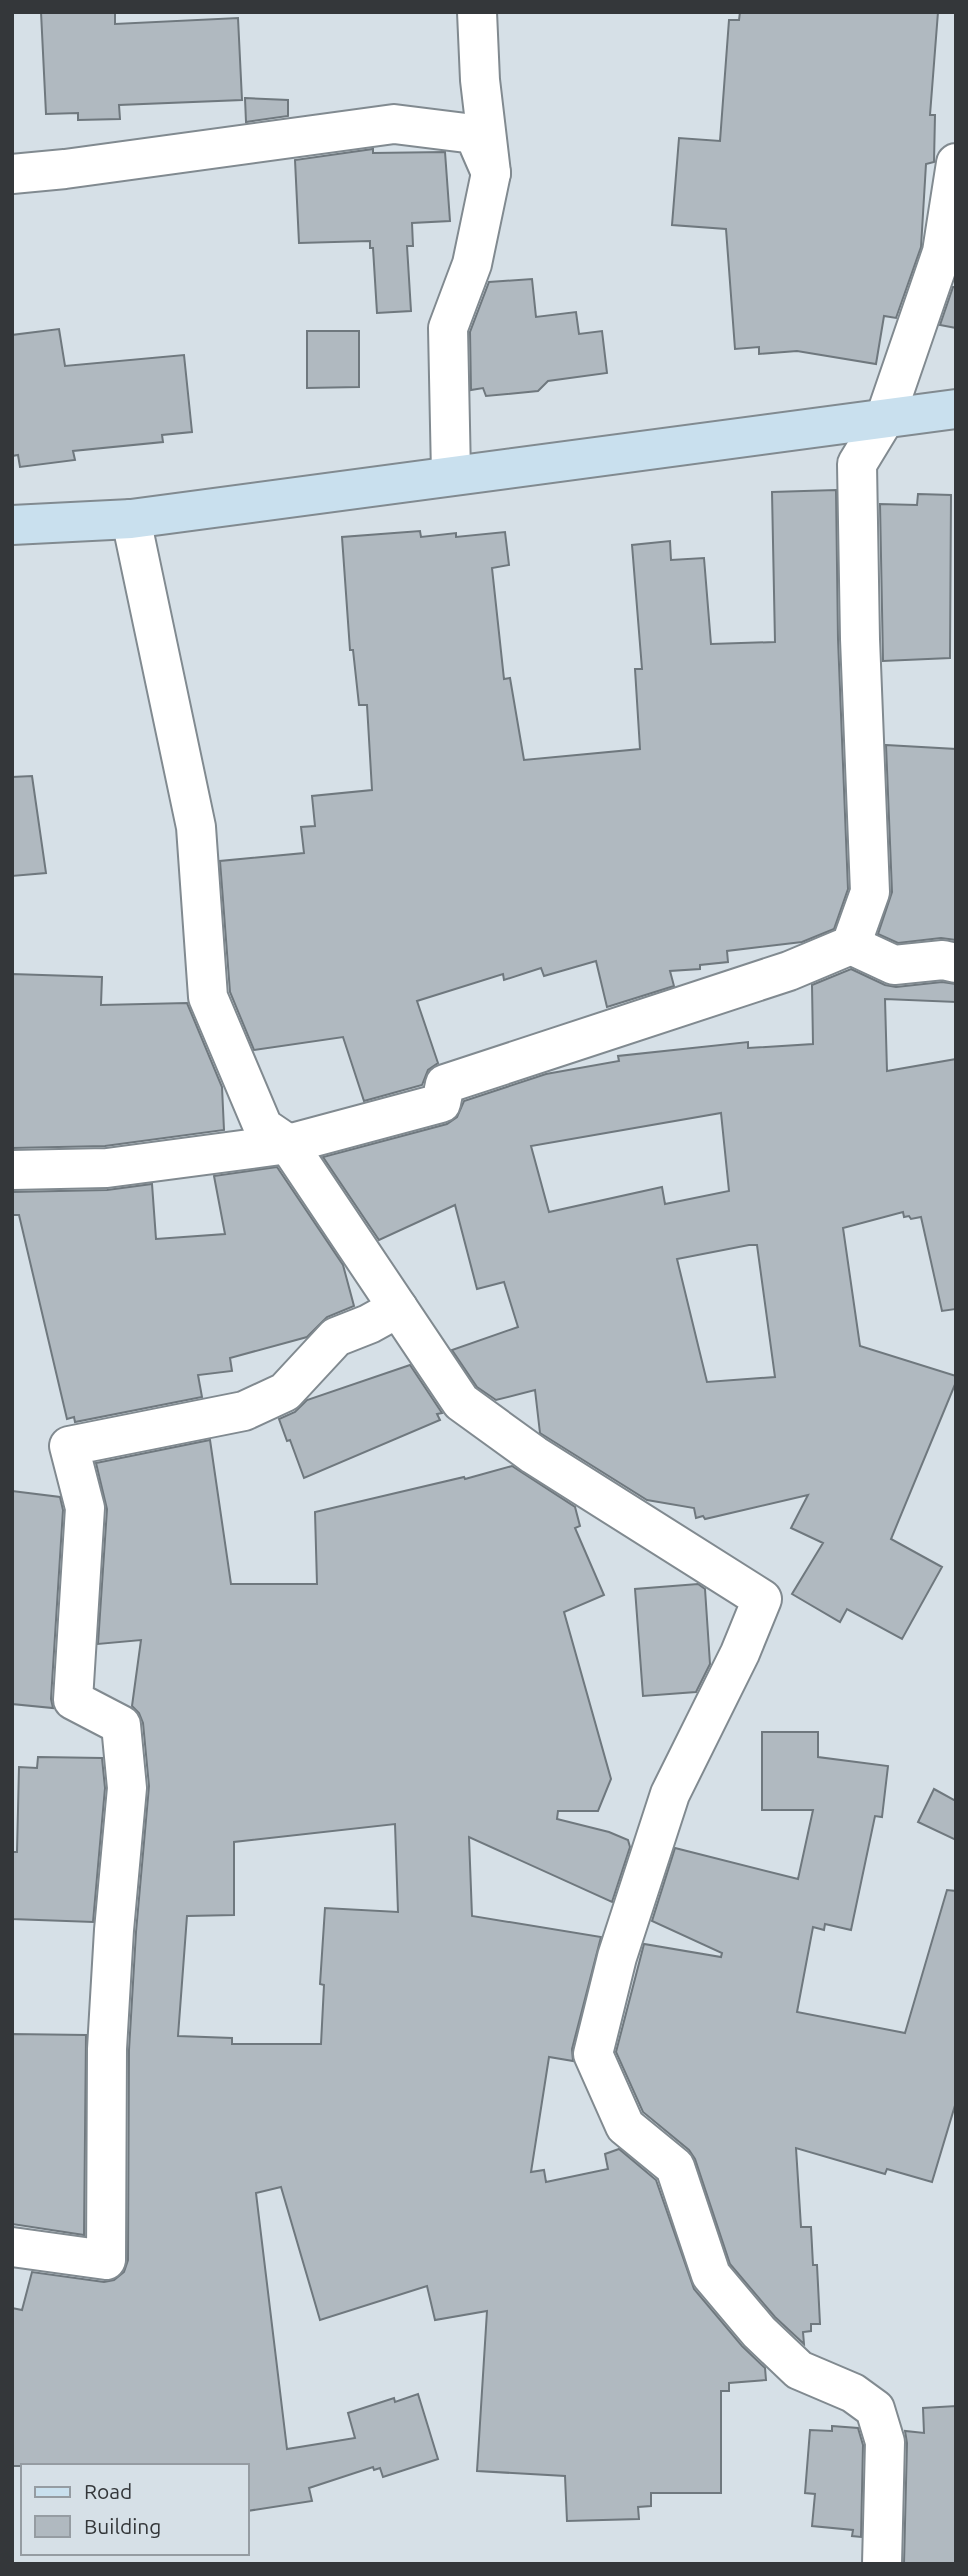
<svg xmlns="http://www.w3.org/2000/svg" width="968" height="2576" viewBox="0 0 968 2576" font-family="Ubuntu,sans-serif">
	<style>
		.building { fill: #b0b9c0; stroke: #6f787e; stroke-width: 2; fill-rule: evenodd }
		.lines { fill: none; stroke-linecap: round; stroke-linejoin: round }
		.minor-casing { stroke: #818a90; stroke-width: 42 }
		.secondary-casing { stroke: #818a90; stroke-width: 42 }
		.minor { stroke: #fff; stroke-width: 38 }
		.secondary { stroke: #c9e0ee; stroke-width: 38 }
	</style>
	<rect width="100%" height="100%" fill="#d6e0e7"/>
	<g class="building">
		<path d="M41,12H115V24L238,18L242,100L119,105L120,119L78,120V113L46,114Z"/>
		<path d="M740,12H938L930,115H935L934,162L926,164L921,247L896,318L884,316L876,364L797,351L759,354V347L735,349L726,229L672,225L679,138L720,141L729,20H739Z"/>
		<path d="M245,98L288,100V116L246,122Z"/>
		<path d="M373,149V153L445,152L450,221L412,223L413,246H407L411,311L377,313L373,248H370V241L299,243L295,160Z"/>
		<path d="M532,279L536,317L576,312L579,334L602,331L607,373L548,381L538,391L486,396L483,388L471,390L470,332L489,282Z"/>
		<path d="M953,287H956V328L940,325Z"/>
		<path d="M59,329L65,366L184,355L192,432L162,435L163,442L73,451L75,460L20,467L18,455L12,456V335Z"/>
		<path d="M307,331H359V387L307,388Z"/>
		<path d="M836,490L838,639L848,889L834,929L802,942L727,951L728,962L700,965V969L670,971L674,986L607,1007L596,961L544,976L541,968L504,980L503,974L417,1001L438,1063L428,1070L422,1085L364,1101L343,1037L254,1050L230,992L220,861L304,853L301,827L315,826L312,796L372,790L367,705H359L353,650H350L342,537L420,531L421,537L456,533V537L505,532L509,565L492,568L504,679L510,678L524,760L640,749L635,669H642L632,545L670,541L671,560L704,558L711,644L775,642L772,492Z"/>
		<path d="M918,494L951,495L950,658L883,661L880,504L917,505Z"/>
		<path d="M886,745L956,749V940L941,938L898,943L878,934L892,892Z"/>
		<path d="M32,776L46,873L12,876V777Z"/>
		<path d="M851,969L885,985L896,987L942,982L956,984V1002L885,999L887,1071L956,1059V1309L942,1311L921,1217L911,1219L909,1216L904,1217L903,1212L843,1228L860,1346L956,1376V1382L891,1539L942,1567L902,1639L847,1609L840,1622L792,1594L823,1543L791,1528L808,1495L705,1519L703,1516L696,1518L694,1508L647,1500L540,1433L535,1390L496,1400L477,1387L452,1350L518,1327L504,1282L477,1289L455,1205L379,1240L323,1157L447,1124L457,1117L464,1101L546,1074L619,1061L618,1056L748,1042V1048L813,1044L812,985ZM721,1113L729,1191L665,1204L662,1187L549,1212L531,1146ZM749,1245H757L775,1377L707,1382L677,1259Z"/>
		<path d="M12,974L102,977L101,1005L187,1003L222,1087L224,1130L105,1146L12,1148Z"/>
		<path d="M277,1167L343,1265L354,1306L327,1317L307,1337L230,1358L232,1371L198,1375L202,1397L75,1422L74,1417L67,1419L19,1215H12V1192L107,1190L152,1184L156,1239L225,1234L214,1176Z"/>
		<path d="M410,1365L442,1413L437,1414L440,1420L304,1478L290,1440L287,1441L279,1419L295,1412L307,1400Z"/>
		<path d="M210,1440L231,1584H317L315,1512L464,1477L465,1479L512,1466L575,1507L580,1526L575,1528L604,1595L564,1612L611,1779L598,1811H558L557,1819L609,1832L628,1840L630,1847L612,1902L469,1837L472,1916L601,1937L572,2049L573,2061L549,2057L531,2172L544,2170L546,2182L608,2169L605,2154L619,2149L656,2180L694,2289L742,2346L765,2368L766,2380L729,2383V2391H721V2493H651V2506L638,2507L639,2519L567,2521L565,2476L477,2471L487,2311L435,2320L427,2286L320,2320L281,2187L256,2193L287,2449L355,2438L348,2413L394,2398L395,2402L418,2394L438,2459L383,2477L380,2468L374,2470L373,2467L309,2488L312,2501L247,2511V2466H12V2308L22,2310L32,2272L104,2282L114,2280L124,2272L128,2260L129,2050L136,1932L149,1786L143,1723L139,1713L132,1706L141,1640L98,1644L107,1509L96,1463ZM395,1824L398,1912L325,1908L320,1984L324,1985L321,2044H232V2038L178,2036L187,1916L234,1915V1842Z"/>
		<path d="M12,1491L60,1497L63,1510L51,1699L53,1708L12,1704Z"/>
		<path d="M698,1584L705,1589L710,1664L696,1692L643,1696L635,1589Z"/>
		<path d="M762,1732H818V1757L888,1766L882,1817L875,1816L851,1930L825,1924L824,1930L813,1927L797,2012L905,2033L947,1890L956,1891V2102L932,2182L887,2169L885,2174L796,2148L801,2227H811L813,2265H817L820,2324H811V2331L803,2332L804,2344L775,2317L730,2264L695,2159L689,2150L643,2112L616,2052L644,1944L721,1957L722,1953L652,1921L675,1848L798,1879L813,1810H762Z"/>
		<path d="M38,1757L102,1758L105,1788L93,1922L12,1919V1852H17L19,1767L37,1768Z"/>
		<path d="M934,1789L956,1801V1840L918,1822Z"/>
		<path d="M12,2034L86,2035L84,2235L12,2224Z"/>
		<path d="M956,2406V2564H904L907,2443L905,2431L924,2433L923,2408Z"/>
		<path d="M832,2426L858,2428L863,2445L861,2537L852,2536L853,2530L812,2526L815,2494L805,2493L810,2430L832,2431Z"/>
	</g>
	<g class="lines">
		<g class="minor-casing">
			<g id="minor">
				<path d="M12,174L65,169L394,124L474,134L491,173"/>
				<path d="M451,474L448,328L472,264L491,173L480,80L477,12"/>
				<path d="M131,519L196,827L208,997L263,1127L288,1144L461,1402L534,1455L762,1599L740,1653L670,1794L617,1957L593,2054L625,2126L675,2167L711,2275L759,2332L799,2370L853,2393L875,2409L885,2442L882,2564"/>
				<path d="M851,945L894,965L943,960L956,963"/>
				<path d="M12,1170L107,1168L288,1144L441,1103L445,1084L789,971L851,945L870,892L860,639L857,464L885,418L942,252L956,163"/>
				<path d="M12,2247L106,2260L107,2049L114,1930L127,1788L121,1725L73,1700L85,1508L69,1446L244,1411L285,1392L336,1337L369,1324L398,1308"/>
			</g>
		</g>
		<g class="secondary-casing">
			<path id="secondary" d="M12,525L131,519L956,409"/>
		</g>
		<use href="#minor" class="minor"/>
		<use href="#secondary" class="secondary"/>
	</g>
	<rect width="968" height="2576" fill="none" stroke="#34373a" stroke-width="28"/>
	<rect x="21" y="2464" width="228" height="91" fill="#d6e0e7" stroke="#959ca2" stroke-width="2"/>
	<rect x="35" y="2487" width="35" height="10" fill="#c9e0ee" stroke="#959ca2" stroke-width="2"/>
	<text x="84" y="2499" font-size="21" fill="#34373a">Road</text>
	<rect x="35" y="2516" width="35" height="21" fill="#b0b9c0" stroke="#959ca2" stroke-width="2"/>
	<text x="84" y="2534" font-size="21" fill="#34373a">Building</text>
</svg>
